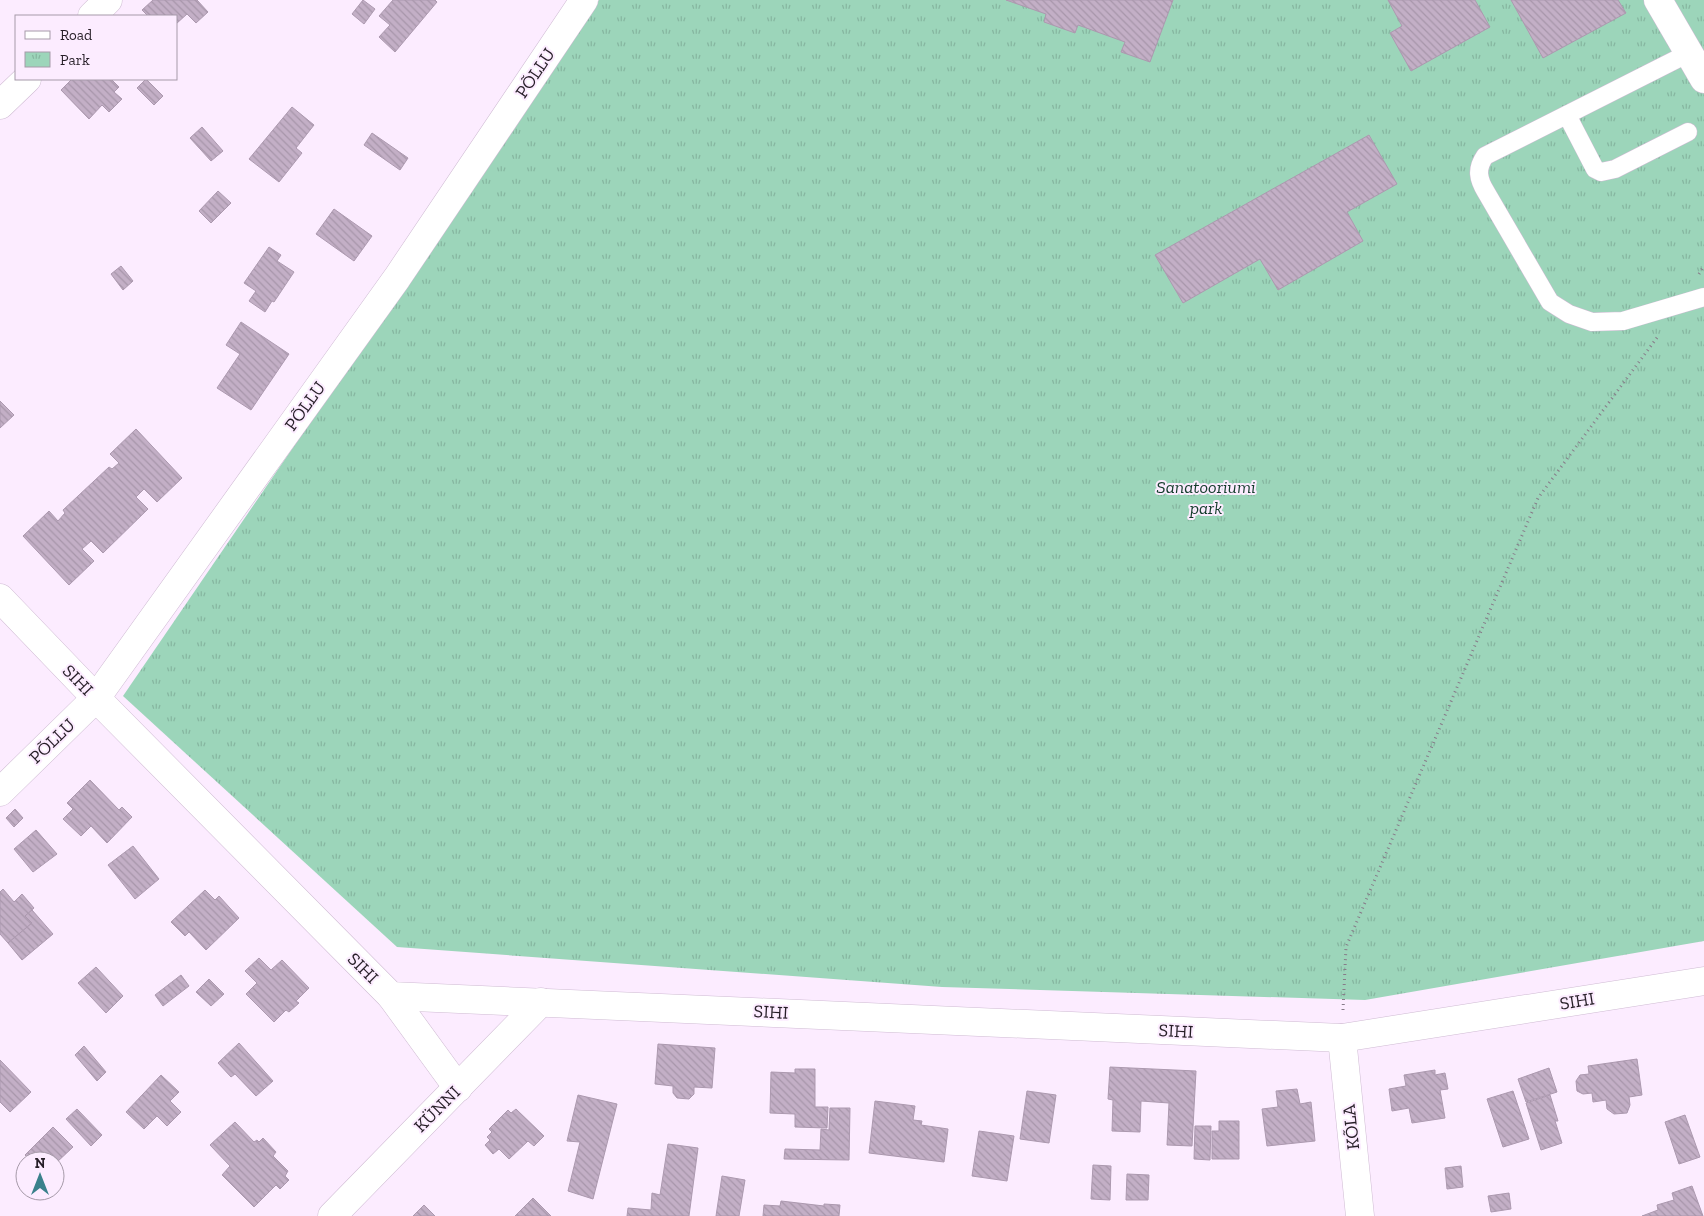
<svg xmlns="http://www.w3.org/2000/svg" width="1704" height="1216" viewBox="0 0 1704 1216" font-family="'Zilla Slab',serif">
	<style>
		.park { fill: url(#park-tufts) }
		.building { fill: url(#building-back-hatch); stroke: #ac99af }
		.lines { fill: none; stroke-linecap: round; stroke-linejoin: round }
		.lane-casing { stroke: #cfbbd3; stroke-width: 19 }
		.street-casing { stroke: #cfbbd3; stroke-width: 29 }
		.path { stroke: #877b89; stroke-width: 3; stroke-dasharray: 1 4; stroke-linecap: butt }
		.lane { stroke: #fff; stroke-width: 18 }
		.street { stroke: #fff; stroke-width: 28 }
		.labels { text-anchor: middle; stroke-width: 4; stroke-linejoin: round; paint-order: stroke }
		.street-label { font-size: 18px; fill: #261e27; stroke: #fcecff }
		.park-label { font-size: 18px; font-style: italic; fill: #133c2b; stroke: #fcecff }
	</style>
	<defs>
		<pattern id="park-tufts" width="24" height="20" patternUnits="userSpaceOnUse" patternTransform="scale(1.25)"><rect width="24" height="20" fill="#9cd5ba"/><path d="M3 7l-1-3M5 7V3M7 7l1-3M15 17l-1-3M17 17v-4M19 17l1-3" fill="none" stroke="#86b6a0"/></pattern>
		<pattern id="building-back-hatch" width="6" height="6" patternUnits="userSpaceOnUse" patternTransform="scale(1.25)"><rect width="6" height="6" fill="#c3afc6"/><path d="M-1 5l2 2M0 0l6 6M5-1l2 2" fill="none" stroke="#a796aa"/></pattern>
	</defs>
	<rect width="100%" height="100%" fill="#fcecff"/>
	<path class="park" d="M599,0H1704V941L1365,1000L942,987L397,947L123,696Z"/>
	<g class="building">
		<path d="M153,0H197L208,12L196,23L187,14L176,24V16H148L142,10Z"/>
		<path d="M363,0L375,9L364,24L352,14Z"/>
		<path d="M393,0H435L437,2L395,52L379,37L390,25L379,16Z"/>
		<path d="M1006,0H1173L1150,62L1121,52L1125,42L1078,25L1075,33L1044,22L1046,14Z"/>
		<path d="M1388,0H1475L1490,27L1411,71L1390,33L1402,26Z"/>
		<path d="M1511,0H1618L1626,13L1543,58Z"/>
		<path d="M72,79H111L119,87L114,92L122,99L109,112L102,105L89,119L61,90Z"/>
		<path d="M146,79L163,96L154,105L137,88Z"/>
		<path d="M292,107L314,125L296,148L302,153L279,182L249,159Z"/>
		<path d="M202,127L223,151L211,161L190,138Z"/>
		<path d="M372,133L408,158L400,170L364,145Z"/>
		<path d="M1369,135L1397,184L1347,212L1363,241L1278,290L1260,259L1183,303L1155,255Z"/>
		<path d="M218,191L231,203L211,223L199,211Z"/>
		<path d="M334,209L372,236L354,261L316,234Z"/>
		<path d="M269,247L281,255L277,261L294,272L274,302L272,301L265,312L249,301L256,291L244,283Z"/>
		<path d="M121,266L133,281L123,290L111,274Z"/>
		<path d="M241,322L289,354L251,410L217,388L240,354L226,345Z"/>
		<path d="M0,401L14,415L0,428Z"/>
		<path d="M136,429L182,478L157,502L144,489L136,497L148,509L103,553L91,541L82,549L94,561L69,585L23,536L49,511L58,521L65,513L63,510L109,467L112,469L119,463L110,454Z"/>
		<path d="M90,780L119,810L122,807L132,817L107,843L91,826L81,836L63,819L73,809L67,803Z"/>
		<path d="M15,809L23,818L14,827L6,818Z"/>
		<path d="M36,830L57,854L33,872L14,849Z"/>
		<path d="M133,846L159,879L135,899L108,865Z"/>
		<path d="M3,889L14,902L22,894L34,908L25,916L32,923L8,943L0,934V892Z"/>
		<path d="M205,890L215,900L219,896L239,918L206,950L189,932L185,936L171,922Z"/>
		<path d="M32,910L53,934L22,960L8,943L32,923L25,916Z"/>
		<path d="M259,958L271,970L282,960L309,988L296,1001L299,1003L289,1012L286,1010L274,1022L246,994L257,983L245,971Z"/>
		<path d="M96,967L123,996L106,1013L78,983Z"/>
		<path d="M181,975L189,986L163,1006L155,995Z"/>
		<path d="M209,979L224,994L211,1006L196,992Z"/>
		<path d="M239,1043L273,1081L256,1096L235,1074L231,1077L218,1063Z"/>
		<path d="M658,1044L715,1048L712,1088L694,1087V1094L689,1099L677,1098L673,1093V1086L655,1084Z"/>
		<path d="M84,1046L106,1072L97,1081L75,1055Z"/>
		<path d="M1637,1059L1642,1095L1629,1097L1630,1105L1627,1113L1614,1114L1607,1109L1606,1100L1593,1102L1592,1093L1583,1094L1577,1091L1576,1081L1580,1075L1589,1074L1588,1066Z"/>
		<path d="M0,1060L31,1092L10,1112L0,1102Z"/>
		<path d="M1110,1067L1196,1071L1192,1146L1167,1145L1169,1103L1141,1101L1140,1132L1112,1131L1113,1100L1108,1099Z"/>
		<path d="M1549,1068L1557,1092L1526,1102L1518,1079Z"/>
		<path d="M795,1069H815V1107H828L827,1128L795,1127V1114L770,1113L771,1072L795,1073Z"/>
		<path d="M1435,1070V1075L1445,1073L1448,1089L1440,1090L1445,1118L1412,1123L1409,1108L1392,1111L1389,1089L1406,1086L1404,1075Z"/>
		<path d="M161,1075L179,1092L170,1101L181,1112L167,1126L157,1116L144,1129L126,1112Z"/>
		<path d="M1297,1089L1300,1104L1311,1102L1315,1141L1267,1146L1262,1109L1278,1107L1276,1091Z"/>
		<path d="M1027,1091L1056,1095L1049,1143L1020,1139Z"/>
		<path d="M1513,1091L1529,1139L1503,1147L1487,1099Z"/>
		<path d="M578,1095L617,1104L593,1199L568,1191L580,1142L567,1141Z"/>
		<path d="M1550,1095L1558,1121H1555L1562,1143L1541,1150L1526,1103Z"/>
		<path d="M875,1101L915,1106L913,1120L922,1121L921,1125L948,1129L944,1162L869,1153Z"/>
		<path d="M830,1108H850L849,1160L784,1159L785,1149L820,1150L821,1129L829,1130Z"/>
		<path d="M77,1109L102,1135L91,1146L66,1119Z"/>
		<path d="M516,1109L544,1136L534,1146L528,1141L509,1159L499,1149L493,1154L485,1145L490,1140L487,1137L492,1132L489,1129L508,1110L511,1113Z"/>
		<path d="M1685,1115L1700,1157L1679,1164L1665,1122Z"/>
		<path d="M1219,1121H1239V1159H1212V1131H1219Z"/>
		<path d="M235,1122L254,1142L257,1140L259,1142L263,1138L276,1152L273,1156L288,1171L285,1176L289,1180L280,1189L276,1185L254,1207L222,1175L230,1166L210,1145Z"/>
		<path d="M1195,1126H1211L1210,1160L1194,1159Z"/>
		<path d="M53,1127L73,1147L55,1164V1161H31L25,1155Z"/>
		<path d="M979,1131L1014,1136L1007,1181L972,1176Z"/>
		<path d="M668,1144L698,1148L689,1216H627L628,1208L651,1210L652,1193L660,1195Z"/>
		<path d="M1093,1165L1111,1166L1110,1200L1091,1199Z"/>
		<path d="M1461,1166L1463,1187L1447,1189L1445,1168Z"/>
		<path d="M1127,1174L1149,1175L1148,1200H1126Z"/>
		<path d="M722,1176L745,1180L739,1216H716Z"/>
		<path d="M1692,1186L1703,1216H1642L1658,1210L1657,1205L1674,1200L1672,1193Z"/>
		<path d="M1509,1193L1511,1209L1491,1212L1488,1196Z"/>
		<path d="M533,1198L551,1216H515Z"/>
		<path d="M781,1201L824,1206V1204L840,1205L839,1216H763L764,1205L780,1206Z"/>
		<path d="M424,1205L435,1216H413Z"/>
	</g>
	<g class="lines">
		<g class="lane-casing">
			<g id="lane">
				<path d="M1689,53L1485,156C1476,169 1478,179 1486,192L1550,302L1569,314L1592,322L1623,321L1704,297"/>
				<path d="M1567,115L1595,169L1601,172L1615,169L1688,132"/>
			</g>
		</g>
		<g class="street-casing">
			<g id="street">
				<path d="M1658,0L1704,79"/>
				<path d="M92,16L108,0"/>
				<path d="M0,105L27,79"/>
				<path d="M0,598L96,698L391,996L1342,1038L1704,981"/>
				<path d="M0,792L96,698L397,278L584,0"/>
				<path d="M391,996L458,1088"/>
				<path d="M1342,1038L1360,1216"/>
				<path d="M332,1216L541,1002"/>
			</g>
		</g>
		<g class="path">
			<path d="M1699,274L1704,266"/>
			<path d="M1343,1010L1346,947L1538,498L1659,335"/>
		</g>
		<use href="#lane" class="lane"/>
		<use href="#street" class="street"/>
	</g>
	<g class="labels">
		<g class="street-label">
			<text transform="translate(535 73) rotate(-56)" y="6">PÕLLU</text>
			<text transform="translate(305 406) rotate(-54)" y="6">PÕLLU</text>
			<text transform="translate(78 680) rotate(46)" y="6">SIHI</text>
			<text transform="translate(52 741) rotate(-44)" y="6">PÕLLU</text>
			<text transform="translate(363 968) rotate(45)" y="6">SIHI</text>
			<text transform="translate(1577 1001) rotate(-9)" y="6">SIHI</text>
			<text transform="translate(771 1012) rotate(3)" y="6">SIHI</text>
			<text transform="translate(1176 1031) rotate(3)" y="6">SIHI</text>
			<text transform="translate(437 1109) rotate(-45)" y="6">KÜNNI</text>
			<text transform="translate(1351 1127) rotate(-96)" y="6">KÕLA</text>
		</g>
		<g class="park-label">
			<text x="1206" y="493">Sanatooriumi<tspan x="1206" dy="21">park</tspan></text>
		</g>
	</g>
	<rect x="15" y="15" width="162" height="65" fill="#fcecff" stroke="#a69aa9"/>
	<rect x="25" y="31" width="25" height="8" fill="#ffffff" stroke="#a69aa9"/>
	<text x="60" y="40" font-size="15" fill="#261e27">Road</text>
	<rect x="25" y="52" width="25" height="15" fill="url(#park-tufts)" stroke="#a69aa9"/>
	<text x="60" y="65" font-size="15" fill="#261e27">Park</text>
	<g transform="translate(40 1176)"><circle r="24" fill="#fcecff" stroke="#a69aa9"/>
	<path d="M0-4L9 19L0 12L-9 19Z" fill="#3a818b"/>
	<text y="-8" font-size="14" font-weight="bold" text-anchor="middle" fill="#261e27">N</text>
	</g>
</svg>
